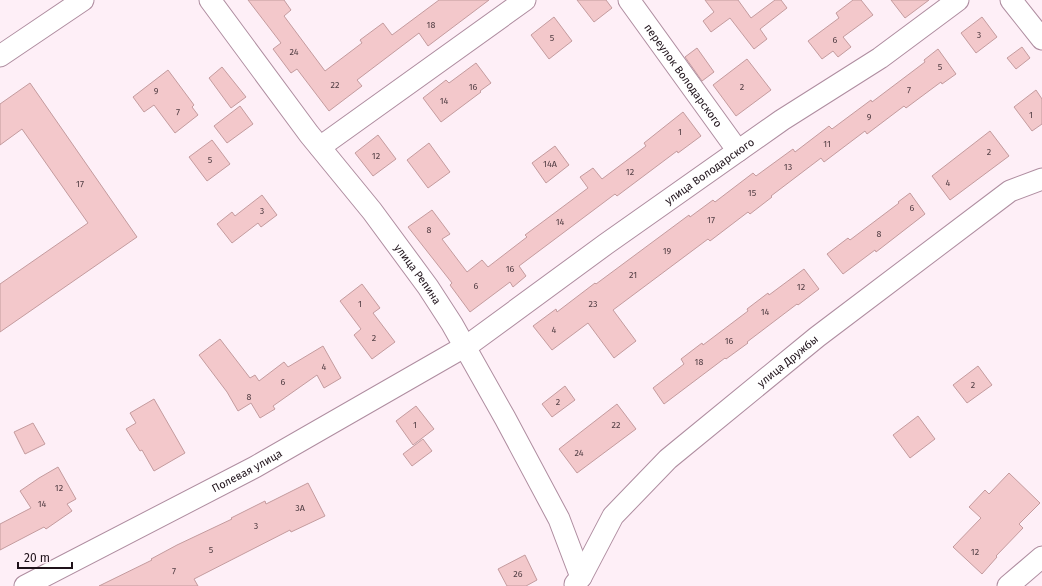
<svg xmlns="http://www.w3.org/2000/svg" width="1042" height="586" viewBox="0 0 1042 586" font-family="'Fira Sans',sans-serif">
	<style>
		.building { fill: #f3c8cb; stroke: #c49b9e }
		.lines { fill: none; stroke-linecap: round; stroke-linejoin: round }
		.minor-casing { stroke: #af8da0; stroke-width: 23 }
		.minor { stroke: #fff; stroke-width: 21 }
		.labels { text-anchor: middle; stroke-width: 4; stroke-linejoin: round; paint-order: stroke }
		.number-label { font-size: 9px; fill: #544046 }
		.street-label { font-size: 11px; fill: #1f121a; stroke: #feeff7 }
	</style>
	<rect width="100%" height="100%" fill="#feeff7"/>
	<g class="building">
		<path d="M248,0H284L291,10L284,16L325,71L362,43L360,40L383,23L392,35L439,0H489L428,46L419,33L357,80L362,86L329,111L297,69L291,73L273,49L281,43Z"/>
		<path d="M577,0H606L612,8L594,22Z"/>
		<path d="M705,0H738L751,18L775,0H781L787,8L760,29L767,39L754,49L730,18L711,32L703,21L714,12Z"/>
		<path d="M853,0H861L873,15L843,37L851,47L838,57L833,51L822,59L808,41L839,18L836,13Z"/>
		<path d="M891,0H929L905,18Z"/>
		<path d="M554,17L572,41L549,59L531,35Z"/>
		<path d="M982,17L997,37L976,53L961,33Z"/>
		<path d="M1022,47L1030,58L1016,69L1007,58Z"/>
		<path d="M697,48L714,72L702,81L685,57Z"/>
		<path d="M938,49L956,74L942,84L941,82L906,108L904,106L867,134L865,131L824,162L821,158L771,196L772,197L750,214L748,212L710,241L708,239L613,310L636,341L614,358L588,323L552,350L533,326L556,309L557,312L595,283L596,284L689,215L690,217L713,200L715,202L753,173L756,176L793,149L795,152L829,126L832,129L871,100L872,102L925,62L924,60Z"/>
		<path d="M747,59L771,90L736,116L713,85Z"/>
		<path d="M476,63L491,83L480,91L481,92L441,122L423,98L446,80L449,83Z"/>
		<path d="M222,67L246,97L231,108L209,78Z"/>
		<path d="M168,70L194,105L192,107L198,115L175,133L154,105L144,112L133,97Z"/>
		<path d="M30,83L137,237L0,332V284L88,223L22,129L0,145V104Z"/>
		<path d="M1036,90L1042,99V124L1032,131L1014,107Z"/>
		<path d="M240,106L253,124L227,143L214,126Z"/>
		<path d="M683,112L701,136L678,153L677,151L617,196L615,194L519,266L526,276L513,287L510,282L470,312L450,285L452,283L408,227L432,210L450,234L442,239L467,272L482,260L488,267L527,237L525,235L588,188L580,177L593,168L602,179L646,146L644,143Z"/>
		<path d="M990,131L1009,156L950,200L932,176Z"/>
		<path d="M378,135L396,159L373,176L355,153Z"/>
		<path d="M212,140L230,164L207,181L189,157Z"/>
		<path d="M429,143L450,172L428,188L407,160Z"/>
		<path d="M555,146L569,165L546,183L532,163Z"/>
		<path d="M910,193L925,214L876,252L875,250L843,274L827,254L848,238L850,240L899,203L898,202Z"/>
		<path d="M262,195L277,215L261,227L258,223L232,243L217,224L232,212L235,216Z"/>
		<path d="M804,269L819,289L798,305L797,304L747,342L748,343L726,359L725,358L664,404L653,388L684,364L681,359L702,343L703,345L748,311L747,309L768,293L769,295Z"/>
		<path d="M362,284L380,308L373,313L395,342L372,359L354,335L361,329L340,301Z"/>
		<path d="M220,339L250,378L255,375L259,381L284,362L288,367L323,346L341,378L324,388L317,375L273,406L275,409L260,418L251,403L238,411L227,392L199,355Z"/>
		<path d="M978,366L992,385L967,403L953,385Z"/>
		<path d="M565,386L575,400L552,417L542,404Z"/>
		<path d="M154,399L185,453L154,471L142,450L140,451L126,429L136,423L130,413Z"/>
		<path d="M617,404L636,429L577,473L559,449Z"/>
		<path d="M416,406L434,429L413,445L396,421Z"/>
		<path d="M918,416L935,439L910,458L893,435Z"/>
		<path d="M33,423L45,444L25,454L14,432Z"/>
		<path d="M423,439L432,451L412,466L403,454Z"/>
		<path d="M58,467L76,499L67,504L72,511L46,529L44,527L0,550V524L31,508L20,491L39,478Z"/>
		<path d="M1009,473L1040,503L1019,524L1023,528L996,556L997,557L982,574L953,547L981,518L969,507L985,490L989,494Z"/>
		<path d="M308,483L325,516L291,532L290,530L194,579L198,586H99L152,560L151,559L177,545L232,519L231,518L265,501L266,504Z"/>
		<path d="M525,555L537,580L526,586H507L498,569Z"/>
	</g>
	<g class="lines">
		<g class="minor-casing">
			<g id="minor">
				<path id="s1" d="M210,0L309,134L372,211L428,287L452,324L505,418L559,519L581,577"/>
				<path id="s2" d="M629,0L738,151"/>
				<path d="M1011,0L1042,39"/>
				<path d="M0,56L83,0"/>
				<path d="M320,147L525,0"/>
				<path id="s3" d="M575,584L581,577L613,516L668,459L817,337L1010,191L1042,179"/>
				<path id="s4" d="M25,586L255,467L471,343L606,244L782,120L880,58L958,0"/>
				<path d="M1008,586L1042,557"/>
			</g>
		</g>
		<use href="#minor" class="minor"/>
	</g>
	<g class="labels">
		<g class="number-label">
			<text x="431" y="28">18</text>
			<text x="979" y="38">3</text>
			<text x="552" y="41">5</text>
			<text x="835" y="43">6</text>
			<text x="294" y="55">24</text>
			<text x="940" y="70">5</text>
			<text x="335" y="88">22</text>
			<text x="473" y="90">16</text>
			<text x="742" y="90">2</text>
			<text x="909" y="93">7</text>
			<text x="156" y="94">9</text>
			<text x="444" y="104">14</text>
			<text x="178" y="115">7</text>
			<text x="1031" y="118">1</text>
			<text x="869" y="120">9</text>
			<text x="680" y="135">1</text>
			<text x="827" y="147">11</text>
			<text x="989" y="155">2</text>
			<text x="376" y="159">12</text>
			<text x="210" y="163">5</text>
			<text x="550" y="167">14А</text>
			<text x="788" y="170">13</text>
			<text x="630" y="175">12</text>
			<text x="948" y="186">4</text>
			<text x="80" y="187">17</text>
			<text x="752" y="196">15</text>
			<text x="912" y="211">6</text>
			<text x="262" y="214">3</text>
			<text x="711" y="223">17</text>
			<text x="560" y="225">14</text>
			<text x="429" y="233">8</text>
			<text x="879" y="237">8</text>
			<text x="667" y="254">19</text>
			<text x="510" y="272">16</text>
			<text x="633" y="278">21</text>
			<text x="476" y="289">6</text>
			<text x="801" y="290">12</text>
			<text x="360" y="307">1</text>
			<text x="593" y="307">23</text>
			<text x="765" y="315">14</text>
			<text x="554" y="333">4</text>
			<text x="374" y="341">2</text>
			<text x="729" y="344">16</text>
			<text x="699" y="365">18</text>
			<text x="324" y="370">4</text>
			<text x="283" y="385">6</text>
			<text x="973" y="388">2</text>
			<text x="249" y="400">8</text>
			<text x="558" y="405">2</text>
			<text x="415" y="428">1</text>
			<text x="616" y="428">22</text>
			<text x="579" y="456">24</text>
			<text x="59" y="491">12</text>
			<text x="42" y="507">14</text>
			<text x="300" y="511">3А</text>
			<text x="256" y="529">3</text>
			<text x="211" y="553">5</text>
			<text x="975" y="555">12</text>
			<text x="174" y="574">7</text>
			<text x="518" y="577">26</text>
		</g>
		<g class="street-label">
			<text dy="4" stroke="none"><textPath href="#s2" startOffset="93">переулок Володарского</textPath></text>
			<text dy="4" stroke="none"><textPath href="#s4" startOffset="802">улица Володарского</textPath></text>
			<text dy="4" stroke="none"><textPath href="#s1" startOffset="344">улица Репина</textPath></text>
			<text dy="4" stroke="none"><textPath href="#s3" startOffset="312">улица Дружбы</textPath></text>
			<text dy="4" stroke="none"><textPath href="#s4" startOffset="250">Полевая улица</textPath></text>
		</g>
	</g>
	<path d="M18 562v6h54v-6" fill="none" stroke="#1f121a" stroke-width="2"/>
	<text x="24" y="562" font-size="12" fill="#1f121a" stroke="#feeff7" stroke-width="3" paint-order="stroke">20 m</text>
</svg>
